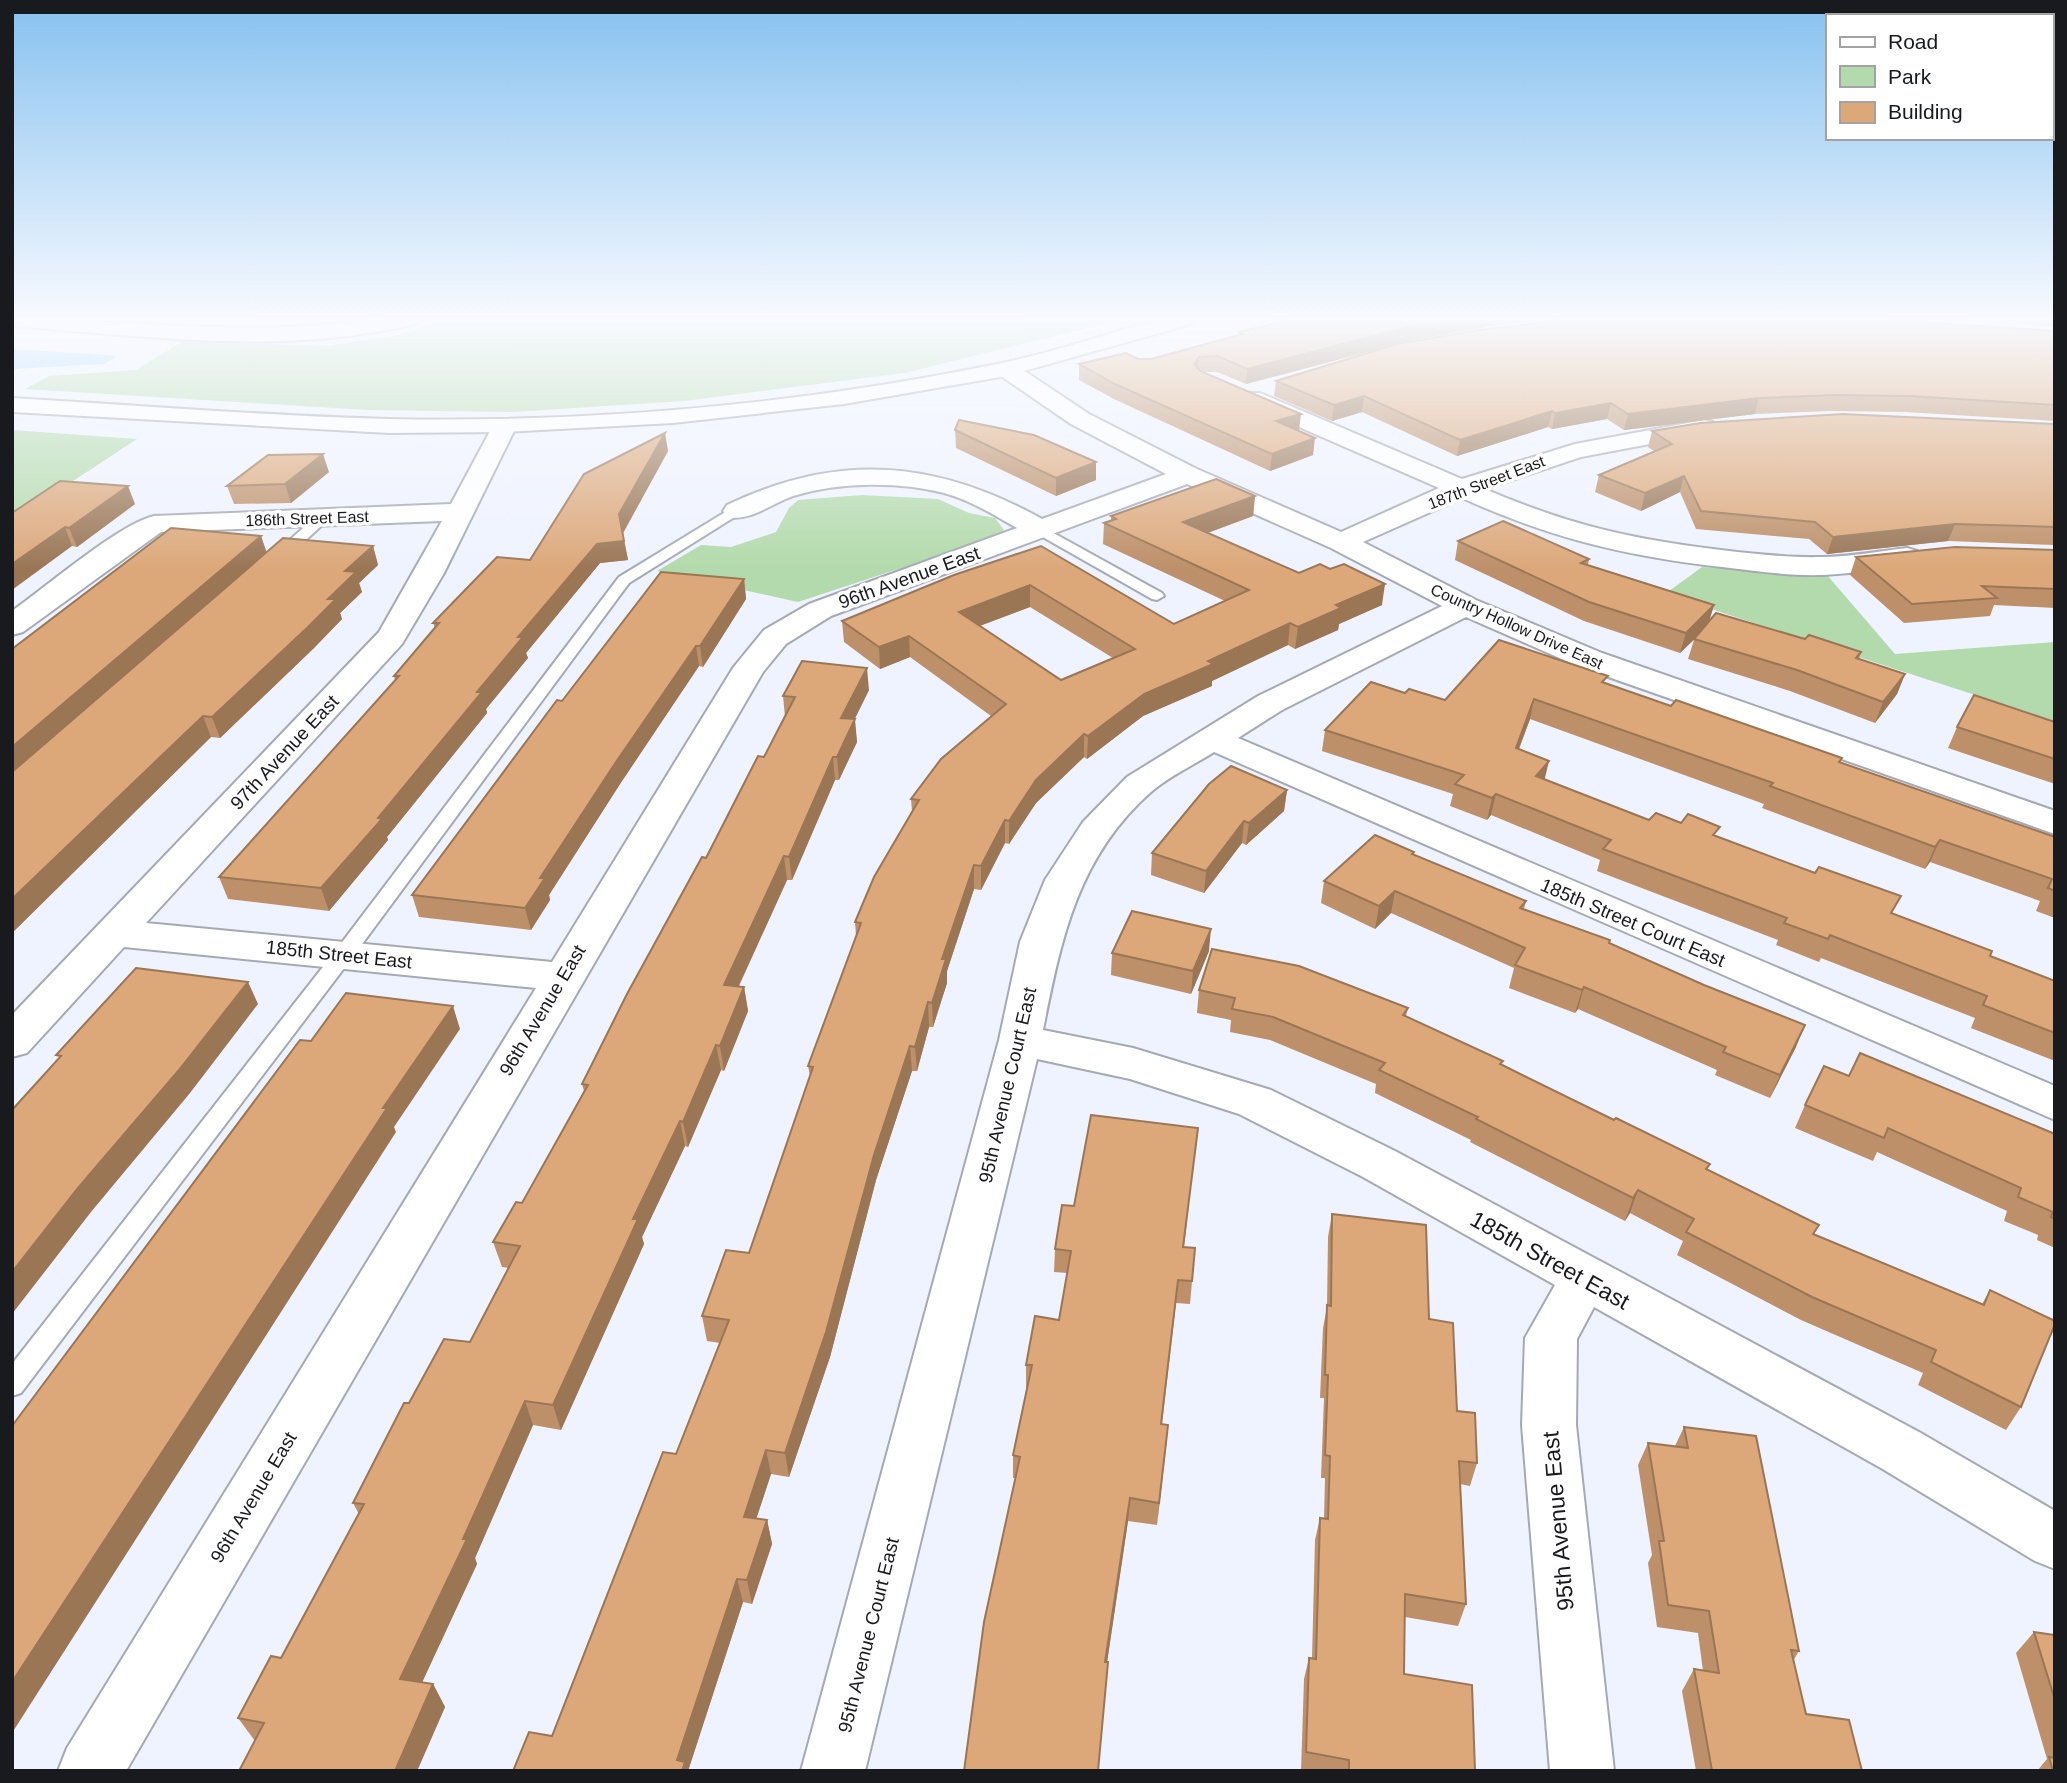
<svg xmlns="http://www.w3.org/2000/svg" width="2067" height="1783" viewBox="0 0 2067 1783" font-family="Arial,sans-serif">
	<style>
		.green { fill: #b3daac }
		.water { fill: #93d5fc }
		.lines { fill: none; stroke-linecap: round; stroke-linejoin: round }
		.service-casing { stroke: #a5a9b4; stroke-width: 4 }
		.minor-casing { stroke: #a5a9b4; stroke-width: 4 }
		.tertiary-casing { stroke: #a5a9b4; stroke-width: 4 }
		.service { fill: #fff; fill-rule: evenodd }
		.minor { fill: #fff; fill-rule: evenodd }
		.tertiary { fill: #fff; fill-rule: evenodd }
		.wall { fill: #bd9069; fill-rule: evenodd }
		.shaded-wall { fill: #9a7655 }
		.building { fill: #dca87a; stroke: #9a7655; stroke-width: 2; fill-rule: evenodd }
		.labels { text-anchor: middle; stroke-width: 7; stroke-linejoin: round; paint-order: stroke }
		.far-street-label { font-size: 16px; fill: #191a1e; stroke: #fff }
		.street-label { font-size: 19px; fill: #191a1e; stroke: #fff }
		.near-street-label { font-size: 23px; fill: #191a1e; stroke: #fff }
	</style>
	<rect width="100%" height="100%" fill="#eff3ff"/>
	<g class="green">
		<path d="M444,319H1123L905,373L684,401L513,412L368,410L25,389L49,376L136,370L183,341L327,346L400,335Z"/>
		<path d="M12,430L137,439L12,521Z"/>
		<path d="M862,495L938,499L969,513L995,518L1004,530L989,539L798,602L657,571L701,545L731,547L776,532L789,508L798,500Z"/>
		<path d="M1702,567L1827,575L1895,654L2055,642V721L1665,594Z"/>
	</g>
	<path class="water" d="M12,349L110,355L116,357L104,364L12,369Z"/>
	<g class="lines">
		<g class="service-casing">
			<g id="service">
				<path d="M732,508L744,511L629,583L351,959L21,1393L12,1396V1364L337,949L619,577Z"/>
				<path d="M319,514L331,517L285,559H275V553Z"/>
				<path d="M1039,525L1162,593L1164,596L1157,600L1152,599L1034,532L1032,529Z"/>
			</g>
		</g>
		<g class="minor-casing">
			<g id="minor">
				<path d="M12,319C94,319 176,328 258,328C311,328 364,319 418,319L415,324C283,356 145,336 12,326Z"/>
				<path d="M1006,362L1014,364L1089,414L1197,469L1341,532L1439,488L1244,403L1240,398L1244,393H1260L1462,479L1575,444L1704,420L1713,422L1716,427L1713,432L1581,457L1485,489C1569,525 1630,539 1721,550C1754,554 1789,558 1822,557C1850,557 1879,551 1907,548L1917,551L1921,557L1917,563L1907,566C1879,569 1851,574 1822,575C1789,576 1755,571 1722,567C1625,556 1551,538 1462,498L1363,542L1476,600L1602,653L2055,811V834L1580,667L1466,617L1282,710L1238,738L2055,1086V1120L1214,752C1194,765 1169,776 1151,792C1078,856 1061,939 1043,1030L1133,1048L1271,1090L1395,1151L1919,1432L2055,1511V1569L2035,1561L1881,1468L1594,1307L1577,1339L1576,1425L1614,1771H1550L1522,1425L1525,1338L1555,1285L1363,1177L1239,1114L1130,1079L1037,1059L865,1771H801L999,1040L1020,942L1045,880L1083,822L1127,777L1258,696L1442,606L1331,548L1187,484L831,616L786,644L763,672L126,1771H58L67,1748L536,988L124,947L27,1053L12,1057V1015L379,632L442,521L161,532L23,632L12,635V611C45,588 119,524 154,516L451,504L496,420H514L517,425L444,573L402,644L146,923L552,962L733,668L764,630L809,604L1017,528C994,515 970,500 944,493C898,481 838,482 793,496C772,503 750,522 727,517L723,511L727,505C838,452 936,460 1042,519L1166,474L1071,424L998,374L995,369Z"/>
			</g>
		</g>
		<g class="tertiary-casing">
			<path id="tertiary" d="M1159,319H1194L1191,324L1006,376L844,404L673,423L505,432L389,433L12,412V398C138,405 264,416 389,419C593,423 803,404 1002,363C1055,352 1107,334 1159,319Z"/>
		</g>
		<use href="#service" class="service"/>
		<use href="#minor" class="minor"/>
		<use href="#tertiary" class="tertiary"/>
	</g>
	<g class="wall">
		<path d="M1295,319H1555L1496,325L1412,340L1246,384L1217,372H1203L1299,430L1298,431L1313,455L1270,471L1114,399L1079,380V364L1138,359H1151L1239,335V332Z"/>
		<path d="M1956,319H2055V327Z"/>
		<path d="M2055,331V421L1905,412L1830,411L1755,414L1624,430L1607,419L1552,429L1548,427L1457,456L1362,412L1332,421L1274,396L1276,381Z"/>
		<path d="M2055,424V545L1948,541L1827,554L1809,539L1696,529L1680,492L1641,511L1595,492L1599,475L1654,451L1648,447L1652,431Z"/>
		<path d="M955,430L1096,480L1056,496L956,448Z"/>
		<path d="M668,451L623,533L628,560L600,563L526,653L528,658L486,709L487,713L387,837L388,840L329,911L228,899L219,877L395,680L394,676L435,628L433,623L530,560Z"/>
		<path d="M329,472L291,503L234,504L227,486Z"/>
		<path d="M1255,496L1253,516L1208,533L1299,573L1382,605L1339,624L1338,630L1295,649L1288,645L1212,681V686L1143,716L1087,759L1084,757L1036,803L1009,844L1005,843L981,890L974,889L947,971V983L933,1027H929L917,1071H912L876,1180L830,1357L789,1477L771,1474L756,1519L767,1520L772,1544L752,1604L743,1602L688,1771H513L552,1736L676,1454L720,1343L707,1341L702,1316L749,1253L810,1076L808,1066L856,936L855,922L912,811L911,799L991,716L910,657L880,669L844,642L842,621L1041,546L1174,624L1225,601L1103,544L1104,523L1111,521V516ZM1030,607L1113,658L1061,680L980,626Z"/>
		<path d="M135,504L77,547L72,546L12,513Z"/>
		<path d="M261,536L267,553L373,546L378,565L359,583L362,592L340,613L342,619L314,648L220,738L211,737L12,933V649Z"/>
		<path d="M1458,541L1589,559L1588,565L1714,605L1709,621L1861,652L1859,659L1905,674L1897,694L1875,723L1790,691L1688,659L1694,640L1680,653L1584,621L1455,560Z"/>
		<path d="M2055,550V608L1994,605L1990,616L1904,623L1850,575L1856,557Z"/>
		<path d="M744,579L746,599L703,667L699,666L620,784L549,895L550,900L531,930L419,917L412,895Z"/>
		<path d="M1606,684L1671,706L1842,758L1840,762L2055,837V918L2036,911L2040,901L1930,862L1925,869L1762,808L1764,804L1530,719L1519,749L1544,779L1649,820L1717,836L1990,956L2055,981V1061L1971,1028L1975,1018L1821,958L1819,962L1776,945L1778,940L1597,871L1600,860L1491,815L1487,820L1450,806L1453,794L1322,751L1325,730L1405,693L1445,700Z"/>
		<path d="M869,690L854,719L857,742L839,780H835L792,880H787L739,986L744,987L748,1011L724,1071L721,1070L688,1147L685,1146L642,1237L644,1244L561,1430L533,1425L475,1558L477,1564L422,1682L433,1684L445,1707L417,1771H239L255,1741L238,1718L281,1658L359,1514L353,1503L409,1403L470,1342L509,1268L502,1267L493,1242L522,1203L584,1091L582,1084L706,858L764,757L785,717L783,696Z"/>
		<path d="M2055,722V784L1948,748L1957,727Z"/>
		<path d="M1287,790L1284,811L1246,845L1242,843L1204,893L1151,875L1152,853Z"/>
		<path d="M1414,852V855L1526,901L1524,909L1609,943L1796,1047L1770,1098L1715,1075L1717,1070L1578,1009L1575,1013L1509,988L1514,968L1391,913L1375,929L1321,903L1324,881Z"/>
		<path d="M1209,951L1191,994L1111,975L1112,953Z"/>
		<path d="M1199,990L1408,1008L1406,1016L1614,1120L1710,1164L1707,1170L1819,1225L1814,1234L1982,1304L1990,1290L2021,1407L2006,1430L1918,1385L1923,1373L1801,1320L1677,1255L1683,1241L1630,1213L1625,1221L1470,1142L1471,1140L1375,1093L1376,1084L1270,1040L1230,1032L1231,1020L1197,1013Z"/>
		<path d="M1849,1076L2055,1134V1248L2037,1240L2038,1235L2004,1221L2007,1211L1877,1152L1873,1161L1795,1128L1805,1105Z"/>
		<path d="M1195,1151L1184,1247L1195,1248L1190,1304L1176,1303L1162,1424L1168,1425L1157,1525L1128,1521L1107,1662L1106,1683L1015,1478H1013V1455L1027,1388H1026V1365L1059,1320L1067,1273L1054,1272L1055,1249L1074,1206Z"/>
		<path d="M1332,1214L1429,1319L1457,1411L1477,1463L1470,1486L1460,1484L1466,1604L1458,1626L1405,1617L1404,1674L1475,1771H1301L1304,1679L1309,1658H1312L1315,1540L1320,1518H1324L1325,1478H1321L1324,1398H1320L1323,1328L1327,1307L1328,1237Z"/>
		<path d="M1684,1427L1799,1651L1793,1661L1806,1714L1862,1771H1696L1682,1691L1694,1669L1703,1671L1698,1633L1657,1627L1648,1563L1652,1555L1638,1465L1648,1443L1675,1446Z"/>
		<path d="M2034,1632L2055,1635V1771H2037L2047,1759L2016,1653Z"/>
	</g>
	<g class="shaded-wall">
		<path d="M1448,319H1555L1496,325L1412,340L1246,384L1247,369L1414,325Z"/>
		<path d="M1199,357L1198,372L1194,364Z"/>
		<path d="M1364,396L1362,412L1332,421L1334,405Z"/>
		<path d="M1759,398L1755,414L1624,430L1628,414Z"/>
		<path d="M1611,403L1607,419L1552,429L1555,413Z"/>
		<path d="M1552,411L1548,427L1457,456L1460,440Z"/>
		<path d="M1301,414L1299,430L1275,437L1276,421Z"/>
		<path d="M665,433L668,451L623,533L619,514Z"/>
		<path d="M1315,438L1313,455L1270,471L1272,454Z"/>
		<path d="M323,454L329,472L291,503L285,484Z"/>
		<path d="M1096,462V480L1056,496V478Z"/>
		<path d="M1684,476L1680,492L1641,511L1645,493Z"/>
		<path d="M128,486L135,504L77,547L69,528Z"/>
		<path d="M1255,496L1253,516L1182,542L1183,522Z"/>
		<path d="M1955,524L1948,541L1827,554L1833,537Z"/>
		<path d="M65,527L72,546L12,590V564Z"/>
		<path d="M261,536L267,555L12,777V747Z"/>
		<path d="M624,541L628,560L600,563L526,653L528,658L486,709L487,713L387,837L388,840L329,911L321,888L378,818L477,692L518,637L597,544Z"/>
		<path d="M373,546L378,565L359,583L362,592L340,613L342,619L314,648L220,738L212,717L345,571Z"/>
		<path d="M744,579L746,599L703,667L700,646Z"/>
		<path d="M1385,584L1382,605L1339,624L1338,630L1295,649L1298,627L1336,605Z"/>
		<path d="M1030,585V607L960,633L959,612Z"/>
		<path d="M1714,605L1708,625L1680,653L1686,633Z"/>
		<path d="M1290,623L1288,645L1212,681V686L1143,716L1087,759L1088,736L1144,694L1208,661Z"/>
		<path d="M909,636L910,657L880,669L879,647Z"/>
		<path d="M696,646L699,666L620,784L549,895L550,900L531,930L525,908L540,878L616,762Z"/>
		<path d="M867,668L869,690L844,741L841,718Z"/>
		<path d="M1905,674L1897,694L1875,723L1883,702Z"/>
		<path d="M1534,699L1530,719L1511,769L1516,748Z"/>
		<path d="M203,716L211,737L12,933V899Z"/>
		<path d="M855,719L857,742L839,780L837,757Z"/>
		<path d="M1084,734V757L1036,803L1009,844V821L1036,780Z"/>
		<path d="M833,757L835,780L792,880L789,857Z"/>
		<path d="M1549,761L1544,782L1536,776Z"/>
		<path d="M1287,790L1284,811L1246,845L1249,823Z"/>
		<path d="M1496,794L1491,815L1487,820L1492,798Z"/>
		<path d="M1005,820V843L981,890V866Z"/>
		<path d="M1244,821L1242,843L1204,893L1206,871Z"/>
		<path d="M1940,840L1930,862L1925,869L1935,847Z"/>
		<path d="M784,856L787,880L728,1009L724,985Z"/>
		<path d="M974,865V889L947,971V983L933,1027L932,1003L942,959Z"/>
		<path d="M1395,891L1391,913L1375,929L1379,906Z"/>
		<path d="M1211,929L1209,951L1191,994L1193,971Z"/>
		<path d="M248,982L258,1004L190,1093L91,1212L12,1314V1272L78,1188Z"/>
		<path d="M744,987L748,1011L724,1071L720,1046Z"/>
		<path d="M1584,987L1578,1009L1575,1013L1582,990Z"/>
		<path d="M928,1002L929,1027L917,1071L915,1047Z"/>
		<path d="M453,1006L460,1029L394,1127L396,1132L12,1733V1682L383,1108Z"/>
		<path d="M1805,1025L1796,1047L1770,1098L1780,1075Z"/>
		<path d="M716,1045L721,1070L688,1147L683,1122Z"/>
		<path d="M910,1046L912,1071L876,1180L830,1357L789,1477L785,1453L874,1155Z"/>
		<path d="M680,1121L685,1146L642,1237L644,1244L561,1430L553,1405L633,1219Z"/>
		<path d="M1638,1190L1630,1213L1625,1221L1633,1198Z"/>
		<path d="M525,1401L533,1425L475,1558L477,1564L413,1702L400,1679Z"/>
		<path d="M1168,1425L1166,1448L1157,1525L1159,1503Z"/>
		<path d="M766,1450L771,1474L749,1541L744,1517Z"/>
		<path d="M1130,1498L1128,1521L1104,1683L1105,1662Z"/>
		<path d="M767,1520L772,1544L752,1604L747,1580Z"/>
		<path d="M737,1579L743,1602L688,1771H680L677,1760Z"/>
		<path d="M433,1684L445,1707L417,1771H395Z"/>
	</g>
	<g class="building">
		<path d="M1295,319H1448L1414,325L1247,369L1218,356L1199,357L1194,364L1200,371L1301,414L1276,421L1315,438L1272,454L1115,384L1079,364L1126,353L1138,359H1151L1243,334L1239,332Z"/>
		<path d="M1572,319H1874L2055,331V405L1910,396L1835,395L1759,398L1628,414L1611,403L1555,413L1552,411L1460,440L1364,396L1334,405L1276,381L1397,344L1478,330Z"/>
		<path d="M1843,414L2055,424V527L1955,524L1833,537L1815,522L1701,511L1684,476L1645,493L1599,475L1672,444L1652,431L1700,423Z"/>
		<path d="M959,420L1034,435L1096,462L1056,478L955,430Z"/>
		<path d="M665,433L619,514L624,541L597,544L518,637H523L477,692H482L378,818L382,819L321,888L219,877L399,676H394L439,623H433L497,557L530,560L584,474Z"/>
		<path d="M323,454L285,484L227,486L268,455Z"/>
		<path d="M1216,479L1255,496L1183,522L1299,573L1320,564L1330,569L1344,564L1385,584L1336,605L1341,608L1298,627L1290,623L1208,661L1213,664L1144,694L1088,736L1084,734L1036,780L1009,821L1005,820L981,866L974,865L942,959H946L932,1003L928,1002L915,1047L910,1046L874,1155L826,1332L785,1453L766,1450L744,1517L767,1520L747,1580L737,1579L677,1760L685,1762L682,1771H513L529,1732L552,1736L663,1452L676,1454L729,1320L702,1316L726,1250L749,1253L813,1067L808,1066L861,923L855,922L874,877L919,800L911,799L941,759L1006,704L909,636L879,647L842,621L954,575L1041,546L1174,624L1249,590L1104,523L1116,519L1111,516ZM1030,585L1135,649L1061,680L959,612Z"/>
		<path d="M60,481L128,486L69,528L65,527L12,564V513Z"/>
		<path d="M1503,521L1589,559L1581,563L1714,605L1686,633L1589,602L1458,541Z"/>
		<path d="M171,528L261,536L12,747V649Z"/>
		<path d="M283,538L373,546L345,571L356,572L328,599H336L307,628L212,717L203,716L12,899V772Z"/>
		<path d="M1955,547L2055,550V589L1982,586L1997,598L1912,604L1856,557Z"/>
		<path d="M661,572L744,579L700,646H696L616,762L540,878H545L525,908L412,895L557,700L562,701Z"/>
		<path d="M1716,613L1805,639L1809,635L1861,652L1856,658L1905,674L1883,702L1797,670L1694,639Z"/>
		<path d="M1499,640L1608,676L1602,682L1671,706L1676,700L1713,713L1842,758L1839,762L2055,837V891L2048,888L2052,879L1940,840L1935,847L1770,786L1773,783L1534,699L1516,748L1549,761L1536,776L1649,820L1656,813L1681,823L1688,814L1720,827L1713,835L1815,873L1819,867L1901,896L1891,913L1992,951L1990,956L2055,981V1033L1983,1005L1987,996L1830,935L1828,939L1784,923L1787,918L1603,849L1611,840L1496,794L1492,798L1455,784L1464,775L1325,730L1371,682L1405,693L1409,689L1445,700Z"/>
		<path d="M802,661L867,668L841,718L855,719L837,757H833L789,857L784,856L724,985L744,987L720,1046L716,1045L683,1122L680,1121L633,1219H638L553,1405L525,1401L463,1539H467L400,1679L433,1684L395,1771H239L264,1723L238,1718L271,1656L281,1658L364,1504L353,1503L404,1403H409L444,1339L470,1342L520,1246L493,1242L516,1202L522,1203L588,1085L582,1084L627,994L702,857L706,858L758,756L764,757L795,697L783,696Z"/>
		<path d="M1974,695L2055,722V759L1957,727Z"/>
		<path d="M1231,766L1287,790L1249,823L1244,821L1206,871L1152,853L1209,784Z"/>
		<path d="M1375,835L1414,852L1412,854L1526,901L1520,908L1610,940L1609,943L1704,985L1805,1025L1780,1075L1723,1052L1726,1047L1584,987L1582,990L1515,965L1525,948L1395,891L1379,906L1324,881Z"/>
		<path d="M1132,911L1211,929L1193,971L1112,953Z"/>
		<path d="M1212,949L1299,966L1408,1008L1403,1015L1503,1061L1500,1064L1614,1120L1616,1118L1710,1164L1706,1169L1819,1225L1813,1234L1984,1305L1990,1290L2055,1321V1324L2021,1407L1931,1362L1936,1350L1812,1297L1686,1232L1694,1219L1638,1190L1633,1198L1476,1119L1478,1117L1379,1070L1385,1063L1273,1017L1232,1009L1235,998L1199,990Z"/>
		<path d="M136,968L248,982L179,1070L78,1188L12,1272V1110L61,1056L56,1055Z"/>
		<path d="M346,993L453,1006L383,1108H387L12,1682V1426L300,1040L311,1041Z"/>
		<path d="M1860,1053L2055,1134V1219L2051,1217L2053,1212L2018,1197L2021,1188L1888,1128L1884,1138L1805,1105L1824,1066L1849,1076Z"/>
		<path d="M1091,1115L1198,1128L1183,1247L1195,1248L1192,1281L1178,1280L1161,1424L1168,1425L1159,1503L1130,1498L1105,1662H1108L1098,1771H964L984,1622L1020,1457L1013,1455L1032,1365H1026L1035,1316L1059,1320L1071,1251L1055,1249L1062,1205L1074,1206Z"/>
		<path d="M1332,1214L1426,1225L1429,1319L1453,1323L1457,1411L1475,1413L1477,1463L1459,1461L1466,1604L1405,1594L1404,1674L1472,1685L1475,1771H1349V1760L1306,1752L1309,1658L1316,1659L1320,1518L1328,1519L1330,1456L1325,1455L1328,1375H1325L1327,1305L1331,1306Z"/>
		<path d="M1684,1427L1756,1436L1799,1651L1791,1650L1806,1714L1849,1720L1862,1771H1712L1694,1669L1719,1673L1709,1611L1668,1605L1659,1541H1664L1648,1443L1688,1448Z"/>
		<path d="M2034,1632L2055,1635V1700Z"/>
		<path d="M2049,1757L2055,1758V1771H2053Z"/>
	</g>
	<linearGradient id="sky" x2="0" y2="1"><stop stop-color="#86c1f0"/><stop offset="0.56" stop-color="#f8faff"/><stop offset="1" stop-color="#f8faff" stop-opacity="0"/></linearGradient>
	<rect width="2067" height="569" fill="url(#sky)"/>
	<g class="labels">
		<g class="far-street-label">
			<text transform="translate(1486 482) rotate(-21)" y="6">187th Street East</text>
			<text transform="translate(307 518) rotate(-2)" y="6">186th Street East</text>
			<text transform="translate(1517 626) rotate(24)" y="6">Country Hollow Drive East</text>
		</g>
		<g class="street-label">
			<text transform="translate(909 577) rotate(-20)" y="7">96th Avenue East</text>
			<text transform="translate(284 752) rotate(-47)" y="7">97th Avenue East</text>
			<text transform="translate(1633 922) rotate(23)" y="7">185th Street Court East</text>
			<text transform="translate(339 954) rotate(6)" y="7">185th Street East</text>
			<text transform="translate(542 1010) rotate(-59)" y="7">96th Avenue East</text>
			<text transform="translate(1007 1085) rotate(-77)" y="7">95th Avenue Court East</text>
			<text transform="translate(253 1497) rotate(-59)" y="7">96th Avenue East</text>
			<text transform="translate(868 1635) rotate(-76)" y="7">95th Avenue Court East</text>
		</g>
		<g class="near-street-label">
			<text transform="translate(1550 1260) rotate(29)" y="8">185th Street East</text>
			<text transform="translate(1558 1521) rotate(-95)" y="8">95th Avenue East</text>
		</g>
	</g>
	<rect width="2067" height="1783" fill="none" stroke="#191a1e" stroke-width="28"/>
	<rect x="1826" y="14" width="228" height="126" fill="#ffffff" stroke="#a3a3a5" stroke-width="2"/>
	<rect x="1840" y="37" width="35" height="10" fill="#ffffff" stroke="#a3a3a5" stroke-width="2"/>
	<text x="1888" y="49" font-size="21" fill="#191a1e">Road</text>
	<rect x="1840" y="66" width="35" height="21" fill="#b3daac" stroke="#a3a3a5" stroke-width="2"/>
	<text x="1888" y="84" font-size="21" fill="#191a1e">Park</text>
	<rect x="1840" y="102" width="35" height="21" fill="#dca87a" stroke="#a3a3a5" stroke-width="2"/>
	<text x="1888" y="119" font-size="21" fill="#191a1e">Building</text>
</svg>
